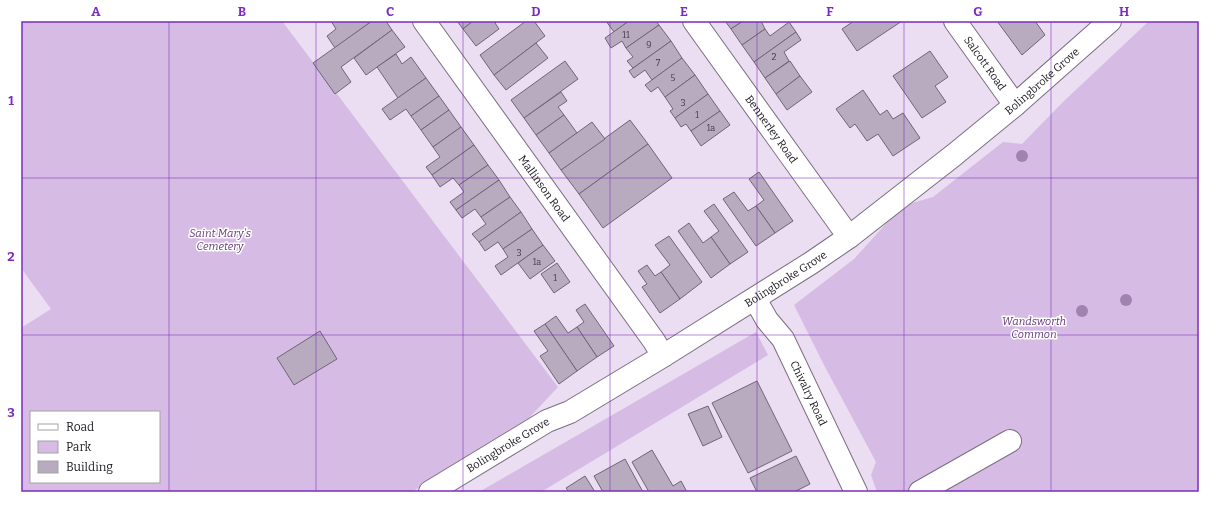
<svg xmlns="http://www.w3.org/2000/svg" width="1220" height="513" viewBox="0 0 1220 513" font-family="Bitter,serif">
	<style>
		.green { fill: #d6bce4; fill-rule: evenodd }
		.building { fill: #b8abbf; stroke: #706577 }
		.lines { fill: none; stroke-linecap: round; stroke-linejoin: round }
		.minor-casing { stroke: #7b6f81; stroke-width: 24 }
		.tertiary-casing { stroke: #7b6f81; stroke-width: 24 }
		.minor { stroke: #fff; stroke-width: 22 }
		.tertiary { stroke: #fff; stroke-width: 22 }
		.tree { fill: #a183af }
		.grid { fill: none; stroke: #7b2cbf; stroke-width: 1; stroke-opacity: 0.55 }
		.labels { text-anchor: middle; stroke-width: 3; stroke-linejoin: round; paint-order: stroke }
		.number-label { font-size: 9px; fill: #423b46 }
		.street-label { font-size: 11px; fill: #1a161d; stroke: #fff }
		.park-label { font-size: 11px; font-style: italic; fill: #643979; stroke: #fff }
		.neatline { fill: none; stroke: #7b2cbf; stroke-width: 1.5 }
		.grid-label { font-size: 13px; text-anchor: middle; font-weight: bold; fill: #7b2cbf }
	</style>
	<rect width="100%" height="100%" fill="#ebddf2"/>
	<g class="green">
		<path d="M21,21H282L558,387L529,418L412,492H21V328L51,309L21,268ZM31,412H159V482H31Z"/>
		<path d="M1149,21H1199V492H877L871,475L876,462L825,367L794,305L854,259L902,206L933,197L1003,142L1022,144L1063,102Z"/>
		<path d="M756,332L768,355L541,492H479Z"/>
	</g>
	<g class="building">
		<path d="M331,21H372L335,48L327,36L336,29Z"/>
		<path d="M372,21H386L392,30L341,67L351,82L335,94L313,63Z"/>
		<path d="M457,21H473L463,29Z"/>
		<path d="M473,21H497L495,23L499,29L476,46L463,29Z"/>
		<path d="M526,21H534L545,36L494,75L480,55Z"/>
		<path d="M606,21H629L614,32Z"/>
		<path d="M629,21H656L659,25L626,48L622,41L611,48L605,38Z"/>
		<path d="M725,21H743L731,29Z"/>
		<path d="M743,21H761L765,29L742,45L731,29Z"/>
		<path d="M854,21H902L857,51L842,29Z"/>
		<path d="M997,21H1035L1045,35L1022,55Z"/>
		<path d="M789,22L796,32L754,62L742,45L765,29L770,36Z"/>
		<path d="M659,25L671,41L633,68L627,61L633,57L626,48Z"/>
		<path d="M392,30L405,47L366,75L354,58Z"/>
		<path d="M796,32L801,40L784,52L789,61L765,78L754,62Z"/>
		<path d="M671,41L682,58L652,80L645,70L634,78L629,71Z"/>
		<path d="M536,43L548,58L506,90L494,75Z"/>
		<path d="M930,51L948,77L935,86L946,102L922,118L893,76Z"/>
		<path d="M396,54L402,64L411,57L426,78L398,98L377,67Z"/>
		<path d="M682,58L695,75L665,97L658,87L651,92L645,85Z"/>
		<path d="M565,61L578,79L524,118L511,100Z"/>
		<path d="M790,61L800,76L776,94L765,78Z"/>
		<path d="M695,75L708,94L675,118L670,111L673,109L665,97Z"/>
		<path d="M800,76L812,92L787,110L776,94Z"/>
		<path d="M426,78L439,96L411,116L406,109L390,120L382,109Z"/>
		<path d="M863,90L880,115L887,110L893,119L903,113L920,138L893,156L878,134L867,141L855,124L850,128L836,109Z"/>
		<path d="M561,92L567,101L558,107L564,115L536,135L524,118Z"/>
		<path d="M708,94L720,111L691,131L686,124L681,127L675,118Z"/>
		<path d="M439,96L449,110L421,130L411,116Z"/>
		<path d="M449,110L461,127L433,147L421,130Z"/>
		<path d="M720,111L730,125L701,146L691,131Z"/>
		<path d="M564,115L577,133L549,153L536,135Z"/>
		<path d="M630,120L648,144L579,194L561,170Z"/>
		<path d="M592,122L605,139L561,170L549,153Z"/>
		<path d="M461,127L474,145L432,175L426,167L440,157L433,147Z"/>
		<path d="M648,144L672,178L603,228L579,194Z"/>
		<path d="M474,145L488,165L459,185L453,178L440,187L432,175Z"/>
		<path d="M488,165L499,180L456,210L450,202L464,192L459,185Z"/>
		<path d="M759,172L793,221L775,233L756,206L764,200L749,179Z"/>
		<path d="M499,180L510,197L481,217L475,209L462,218L456,210Z"/>
		<path d="M734,192L748,211L756,206L775,233L756,246L723,199Z"/>
		<path d="M510,197L521,212L479,242L472,234L486,224L481,217Z"/>
		<path d="M714,204L748,252L730,264L711,237L719,231L704,211Z"/>
		<path d="M521,212L532,229L503,249L498,242L485,251L479,242Z"/>
		<path d="M689,223L703,243L711,237L730,264L711,278L678,231Z"/>
		<path d="M532,229L543,245L501,275L495,266L508,257L503,249Z"/>
		<path d="M669,236L702,282L680,299L661,272L670,265L655,245Z"/>
		<path d="M543,245L555,261L530,279L518,263Z"/>
		<path d="M557,263L570,282L554,293L541,274Z"/>
		<path d="M647,265L655,276L661,272L680,299L660,313L642,287L647,284L638,271Z"/>
		<path d="M585,304L614,346L597,357L577,327L584,322L576,310Z"/>
		<path d="M556,316L568,333L577,327L597,357L577,371L545,324Z"/>
		<path d="M545,324L577,371L559,384L540,356L548,351L534,331Z"/>
		<path d="M320,331L337,359L294,385L277,358Z"/>
		<path d="M757,381L792,451L748,473L712,403Z"/>
		<path d="M708,406L722,437L703,446L688,414Z"/>
		<path d="M652,450L673,486L681,481L687,492H649L632,462Z"/>
		<path d="M796,456L810,484L794,492H757L750,478Z"/>
		<path d="M625,459L643,492H603L594,476Z"/>
		<path d="M585,476L595,492H569L566,488Z"/>
	</g>
	<g class="lines">
		<g class="minor-casing">
			<g id="minor">
				<path id="s1" d="M424,21L654,341L663,356"/>
				<path id="s2" d="M694,21L849,237"/>
				<path id="s3" d="M955,21L1015,105"/>
				<path id="s4" d="M755,299L767,320L783,339L856,492"/>
				<path d="M920,492L1010,441"/>
			</g>
		</g>
		<g class="tertiary-casing">
			<g id="tertiary">
				<path id="s5" d="M430,492L547,421L570,412L663,356L811,263L849,237L954,155L1015,105L1110,21"/>
			</g>
		</g>
		<use href="#minor" class="minor"/>
		<use href="#tertiary" class="tertiary"/>
	</g>
	<g class="tree">
		<circle cx="1022" cy="156" r="6"/>
		<circle cx="1126" cy="300" r="6"/>
		<circle cx="1082" cy="311" r="6"/>
	</g>
	<path class="grid" d="M169,21V492M316,21V492M463,21V492M610,21V492M757,21V492M904,21V492M1051,21V492M21,178H1199M21,335H1199"/>
	<g class="labels">
		<g class="number-label">
			<text x="626" y="38">11</text>
			<text x="649" y="48">9</text>
			<text x="774" y="60">2</text>
			<text x="658" y="66">7</text>
			<text x="673" y="81">5</text>
			<text x="683" y="106">3</text>
			<text x="697" y="118">1</text>
			<text x="711" y="131">1a</text>
			<text x="519" y="256">3</text>
			<text x="537" y="265">1a</text>
			<text x="555" y="281">1</text>
		</g>
		<g class="street-label">
			<text dy="4" stroke="none"><textPath href="#s3" startOffset="52">Salcott Road</textPath></text>
			<text dy="4" stroke="none"><textPath href="#s5" startOffset="739">Bolingbroke Grove</textPath></text>
			<text dy="4" stroke="none"><textPath href="#s2" startOffset="133">Bennerley Road</textPath></text>
			<text dy="4" stroke="none"><textPath href="#s1" startOffset="206">Mallinson Road</textPath></text>
			<text dy="4" stroke="none"><textPath href="#s5" startOffset="415">Bolingbroke Grove</textPath></text>
			<text dy="4" stroke="none"><textPath href="#s4" startOffset="109">Chivalry Road</textPath></text>
			<text dy="4" stroke="none"><textPath href="#s5" startOffset="91">Bolingbroke Grove</textPath></text>
		</g>
		<g class="park-label">
			<text x="220" y="237">Saint Mary's<tspan x="220" dy="13">Cemetery</tspan></text>
			<text x="1034" y="325">Wandsworth<tspan x="1034" dy="13">Common</tspan></text>
		</g>
	</g>
	<rect width="1220" height="513" fill="none" stroke="#ffffff" stroke-width="44"/>
	<rect x="30" y="411" width="130" height="72" fill="#ffffff" stroke="#a3a2a5"/>
	<rect x="38" y="424" width="20" height="6" fill="#ffffff" stroke="#a3a2a5"/>
	<text x="66" y="431" font-size="12" fill="#1a161d">Road</text>
	<rect x="38" y="441" width="20" height="12" fill="#d6bce4" stroke="#a3a2a5"/>
	<text x="66" y="451" font-size="12" fill="#1a161d">Park</text>
	<rect x="38" y="461" width="20" height="12" fill="#b8abbf" stroke="#a3a2a5"/>
	<text x="66" y="471" font-size="12" fill="#1a161d">Building</text>
	<rect x="22" y="22" width="1176" height="469" class="neatline"/>
	<g class="grid-label">
		<text x="96" y="16">A</text>
		<text x="242" y="16">B</text>
		<text x="390" y="16">C</text>
		<text x="536" y="16">D</text>
		<text x="684" y="16">E</text>
		<text x="830" y="16">F</text>
		<text x="978" y="16">G</text>
		<text x="1124" y="16">H</text>
		<text x="11" y="105">1</text>
		<text x="11" y="261">2</text>
		<text x="11" y="417">3</text>
	</g>
</svg>
